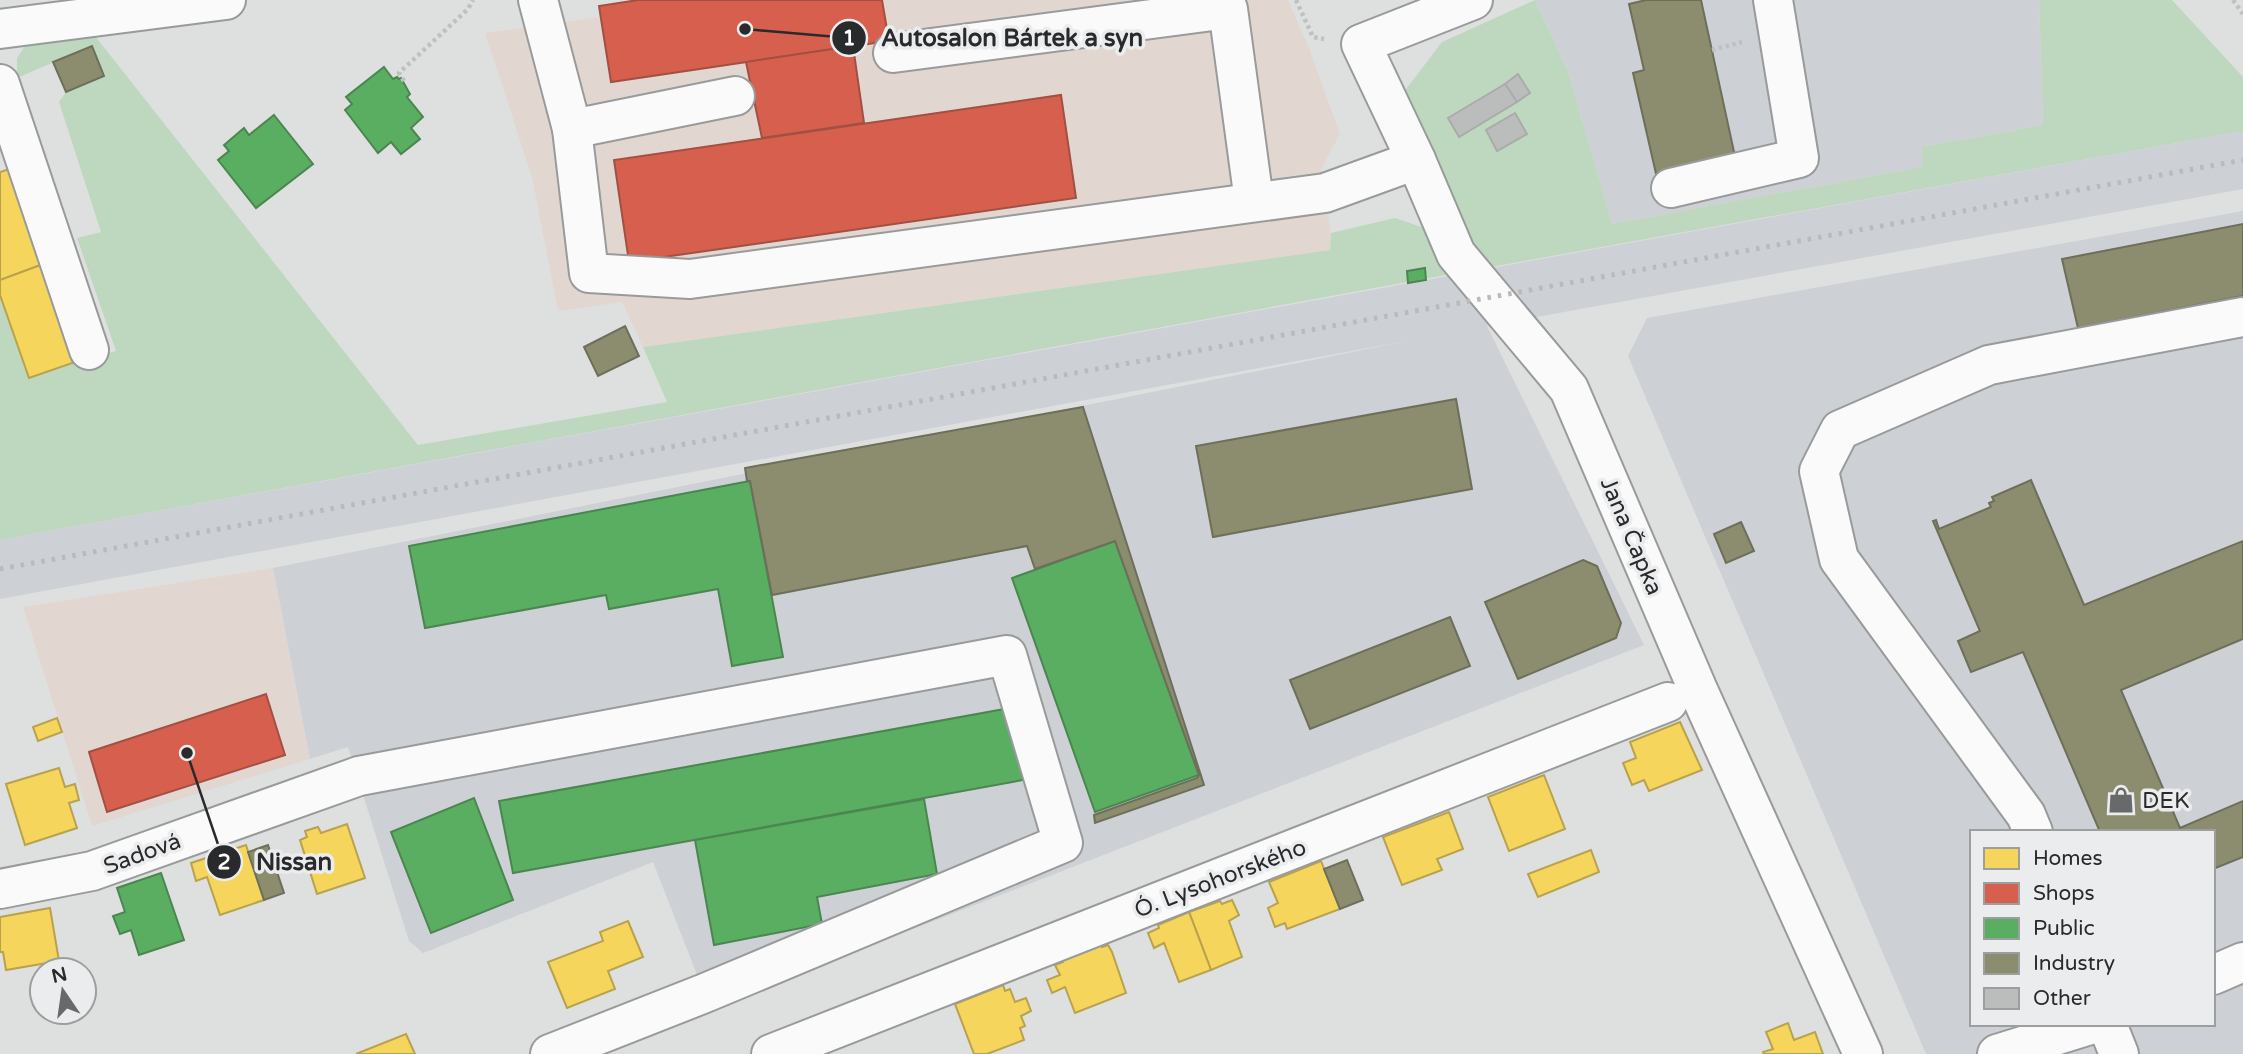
<svg xmlns="http://www.w3.org/2000/svg" width="2243" height="1054" viewBox="0 0 2243 1054" font-family="'Varela Round',sans-serif">
	<style>
		.commercial { fill: #e2d7d0 }
		.built { fill: #cdd1d5; fill-rule: evenodd }
		.green { fill: #bed8c0 }
		.homes { fill: #f6d55c; stroke: #b8a24d; stroke-width: 2 }
		.shops { fill: #d6604d; stroke: #a25043; stroke-width: 2 }
		.public { fill: #5aae61; stroke: #4b8651; stroke-width: 2 }
		.industry { fill: #8c8c6e; stroke: #6e6f5a; stroke-width: 2 }
		.building { fill: #bbbcbc; stroke: #aaabab; stroke-width: 2 }
		.lines { fill: none; stroke-linecap: round; stroke-linejoin: round }
		.minor-casing { stroke: #999a9a; stroke-width: 42 }
		.path { stroke: #bfc0c0; stroke-width: 4.5; stroke-dasharray: 3.5 3.5; stroke-linecap: butt }
		.minor { stroke: #fafafa; stroke-width: 38 }
		.rail { stroke: #b9baba; stroke-width: 5; stroke-dasharray: 3.5 7; stroke-linecap: butt }
		.labels { text-anchor: middle; stroke-width: 7; stroke-linejoin: round; paint-order: stroke }
		.street-label { font-size: 23px; fill: #292a2b; stroke: #eaeced }
		.poi-label { font-size: 23px; fill: #292a2b; stroke: #eaeced; text-anchor: start }
		.leader { fill: none; stroke: #292a2b; stroke-width: 2.5 }
		.callout-dot { fill: #292a2b; stroke: #eaeced; stroke-width: 2.5 }
		.mark-label { font-size: 21px; text-anchor: middle; font-weight: bold; fill: #fff }
		.callout-label { font-size: 24px; text-anchor: middle; font-weight: bold; fill: #292a2b; stroke: #eaeced; stroke-width: 7; stroke-linejoin: round; paint-order: stroke }
	</style>
	<rect width="100%" height="100%" fill="#dedfdf"/>
	<g class="commercial">
		<path d="M638,0H1288L1309,48L1340,134L1321,169L1331,233L1330,250L643,347L622,302L558,311L532,177L485,33L601,17L599,6Z"/>
		<path d="M273,568L310,759L92,826L23,607Z"/>
	</g>
	<g class="built">
		<path d="M1535,0H2039L2043,125L1923,147V167L1612,224L1568,71Z"/>
		<path d="M2243,131V189L1487,326L1644,645L710,1008L653,862L423,953L409,941L348,747L310,759L273,568L1412,340L0,599V540Z"/>
		<path d="M2243,211V1054H1926L1628,356L1647,318ZM1972,832H2213V1024H1972Z"/>
	</g>
	<g class="green">
		<path d="M1535,0L1568,71L1612,224L1922,167V147L2043,125L2039,0H2172L2243,77V131L1486,268L1462,249L1397,101L1442,42Z"/>
		<path d="M95,36L418,445L667,402L643,347L1330,250L1331,233L1395,218L1424,228L1446,275L0,540V295L29,378L81,360L116,351L77,238L101,232L59,102L66,92L104,76L91,46L17,78V58L25,46Z"/>
	</g>
	<g class="homes">
		<path d="M13,168L46,263L0,280V172Z"/>
		<path d="M46,263L81,360L29,378L0,295V280Z"/>
		<path d="M57,718L62,732L38,741L33,727Z"/>
		<path d="M1680,722L1702,770L1649,791L1644,780L1632,785L1623,763L1636,758L1630,742Z"/>
		<path d="M59,768L65,787L75,784L79,800L69,803L77,828L25,845L6,784Z"/>
		<path d="M1544,775L1565,829L1509,851L1488,797Z"/>
		<path d="M1449,812L1463,849L1437,859L1442,870L1402,885L1383,837Z"/>
		<path d="M347,824L365,878L317,894L300,840L307,837L305,831L318,827L321,833Z"/>
		<path d="M246,845L264,900L220,915L207,877L196,881L191,863Z"/>
		<path d="M1591,850L1599,872L1538,897L1528,874Z"/>
		<path d="M1321,861L1340,909L1287,929L1285,923L1275,927L1268,908L1278,903L1269,882Z"/>
		<path d="M1232,900L1239,915L1229,921L1242,957L1211,970L1189,912L1220,901L1222,904Z"/>
		<path d="M50,908L59,961L6,970L3,952H0V917Z"/>
		<path d="M1189,912L1211,970L1179,982L1164,943L1154,948L1148,933L1159,928L1158,925Z"/>
		<path d="M628,921L643,957L608,971L615,989L567,1008L548,962L603,941L600,932Z"/>
		<path d="M1101,945L1102,947L1108,945L1112,952L1126,993L1075,1013L1065,987L1052,993L1047,980L1060,975L1055,965L1063,962L1062,960Z"/>
		<path d="M1003,985L1005,991L1010,989L1015,1002L1026,998L1031,1011L1021,1016L1025,1026L1020,1028L1024,1040L987,1054H974L955,1004Z"/>
		<path d="M1788,1023L1794,1040L1815,1032L1823,1054H1764L1763,1052L1773,1049L1766,1032Z"/>
		<path d="M406,1034L415,1054H356Z"/>
	</g>
	<g class="shops">
		<path d="M638,0H882L889,41L611,82L599,6Z"/>
		<path d="M853,46L864,123L762,138L746,62Z"/>
		<path d="M1061,95L1076,198L629,262L614,160Z"/>
		<path d="M266,694L285,755L107,812L89,752Z"/>
	</g>
	<g class="public">
		<path d="M384,67L393,79L397,77L399,79L401,78L410,94L407,97L423,117L411,128L420,139L401,154L391,142L378,153L345,110L352,104L346,97Z"/>
		<path d="M274,115L313,164L256,208L218,160L229,151L224,145L244,128L249,135Z"/>
		<path d="M1425,268L1426,280L1408,283L1407,271Z"/>
		<path d="M750,481L783,657L732,666L718,589L609,609L606,595L425,628L409,546Z"/>
		<path d="M1115,541L1199,775L1095,812L1012,578Z"/>
		<path d="M1010,708L1023,780L513,873L499,801Z"/>
		<path d="M474,798L513,900L431,933L391,832Z"/>
		<path d="M924,799L937,874L817,897L822,924L714,945L695,840Z"/>
		<path d="M161,873L184,940L139,955L131,930L120,934L113,916L125,912L117,888Z"/>
	</g>
	<g class="industry">
		<path d="M1646,0H1701L1736,161L1657,178L1633,73L1644,70L1629,4Z"/>
		<path d="M92,46L104,76L66,92L53,62Z"/>
		<path d="M2243,224V296L2078,328L2062,259Z"/>
		<path d="M625,326L639,356L598,376L584,347Z"/>
		<path d="M1456,399L1472,489L1213,537L1196,446Z"/>
		<path d="M1083,407L1204,785L1095,823L1094,815L1197,778L1199,775L1115,541L1035,569L1027,546L772,595L750,481H747L745,468Z"/>
		<path d="M2031,480L2084,605L2243,541V639L2121,690L2180,828L2243,801V857L2213,869V832H2100L2023,652L1971,672L1958,641L1980,631L1933,521L1936,520L1939,529L1991,507L1989,503L1994,501L1992,497Z"/>
		<path d="M1741,522L1754,551L1726,563L1714,534Z"/>
		<path d="M1583,560L1597,566L1621,623L1616,638L1518,679L1485,602Z"/>
		<path d="M1450,617L1470,666L1310,729L1290,680Z"/>
		<path d="M268,845L284,893L264,900L248,852Z"/>
		<path d="M1347,860L1363,900L1340,909L1324,869Z"/>
	</g>
	<g class="building">
		<path d="M1518,74L1530,93L1517,102L1505,84Z"/>
		<path d="M1505,84L1517,102L1459,137L1448,118Z"/>
		<path d="M1515,113L1527,134L1497,151L1486,130Z"/>
	</g>
	<g class="lines">
		<g class="minor-casing">
			<g id="minor">
				<path d="M538,0L572,129L589,273L690,279L1325,193L1416,160"/>
				<path d="M1473,0L1361,44L1416,160L1456,254L1569,389L1698,690L1863,1054"/>
				<path d="M0,29L226,0"/>
				<path d="M893,53L1228,9L1254,201"/>
				<path d="M0,84L89,350"/>
				<path d="M572,129L735,96"/>
				<path d="M1671,188L1799,158L1773,0"/>
				<path d="M2033,832L2026,815L1839,559L1819,471L1840,430L1989,365L2243,317"/>
				<path d="M0,889L92,871L359,776L1007,655L1063,843L705,993L550,1054"/>
				<path d="M2213,975L2243,962"/>
				<path d="M2107,1024L2119,1054"/>
				<path d="M771,1054L1668,702"/>
				<path d="M1997,1054L2093,1024"/>
			</g>
		</g>
		<g class="path">
			<path d="M1296,0L1313,37L1324,39"/>
			<path d="M2233,0L2243,14"/>
			<path d="M1712,50L1742,42"/>
			<path d="M404,81L399,73L468,9L473,0"/>
		</g>
		<use href="#minor" class="minor"/>
		<path class="rail" d="M0,569L2243,160"/>
	</g>
	<defs>
		<g id="shop-bare" transform="scale(2.1)"><path d="M-5-2.5h2.3a2.7 3.5 0 0 1 5.4 0H5L5.5 6h-11ZM-1.5-2.5h3a1.5 2.3 0 0 0-3 0Z" fill="#68696a" stroke="#eaeced" stroke-width="2.5" paint-order="stroke"/></g>
	</defs>
	<g fill-rule="evenodd">
		<use href="#shop-bare" x="2121" y="800"/>
	</g>
	<g class="labels">
		<g class="street-label">
			<text transform="translate(1632 536) rotate(67)" y="8">Jana Čapka</text>
			<text transform="translate(142 853) rotate(-20)" y="8">Sadová</text>
			<text transform="translate(1220 878) rotate(-21)" y="8">Ó. Lysohorského</text>
		</g>
		<g class="poi-label">
			<text x="2142" y="808">DEK</text>
		</g>
	</g>
	<path class="leader" d="M745 29L849 38M187 753L224 862"/>
	<g class="callout-dot">
		<circle cx="745" cy="29" r="7"/>
		<circle cx="187" cy="753" r="7"/>
		<circle cx="849" cy="38" r="18"/>
		<circle cx="224" cy="862" r="18"/>
	</g>
	<g class="mark-label">
		<text x="849" y="45">1</text>
		<text x="224" y="869">2</text>
	</g>
	<g class="callout-label">
		<text x="1012" y="46">Autosalon Bártek a syn</text>
		<text x="294" y="870">Nissan</text>
	</g>
	<rect x="1970" y="830" width="245" height="196" fill="#eaeced" stroke="#9d9e9f" stroke-width="2"/>
	<rect x="1984" y="848" width="35" height="21" fill="#f6d55c" stroke="#9d9e9f" stroke-width="2"/>
	<text x="2033" y="865" font-size="21" fill="#292a2b">Homes</text>
	<rect x="1984" y="883" width="35" height="21" fill="#d6604d" stroke="#9d9e9f" stroke-width="2"/>
	<text x="2033" y="900" font-size="21" fill="#292a2b">Shops</text>
	<rect x="1984" y="918" width="35" height="21" fill="#5aae61" stroke="#9d9e9f" stroke-width="2"/>
	<text x="2033" y="935" font-size="21" fill="#292a2b">Public</text>
	<rect x="1984" y="953" width="35" height="21" fill="#8c8c6e" stroke="#9d9e9f" stroke-width="2"/>
	<text x="2033" y="970" font-size="21" fill="#292a2b">Industry</text>
	<rect x="1984" y="988" width="35" height="21" fill="#bbbcbc" stroke="#9d9e9f" stroke-width="2"/>
	<text x="2033" y="1005" font-size="21" fill="#292a2b">Other</text>
	<g transform="translate(63 991) rotate(347)"><circle r="33" fill="#eaeced" stroke="#9d9e9f" stroke-width="2"/>
	<path d="M0-5L12 26L0 18L-12 26Z" fill="#68696a"/>
	<text y="-10" font-size="19" font-weight="bold" text-anchor="middle" fill="#292a2b">N</text>
	</g>
</svg>
